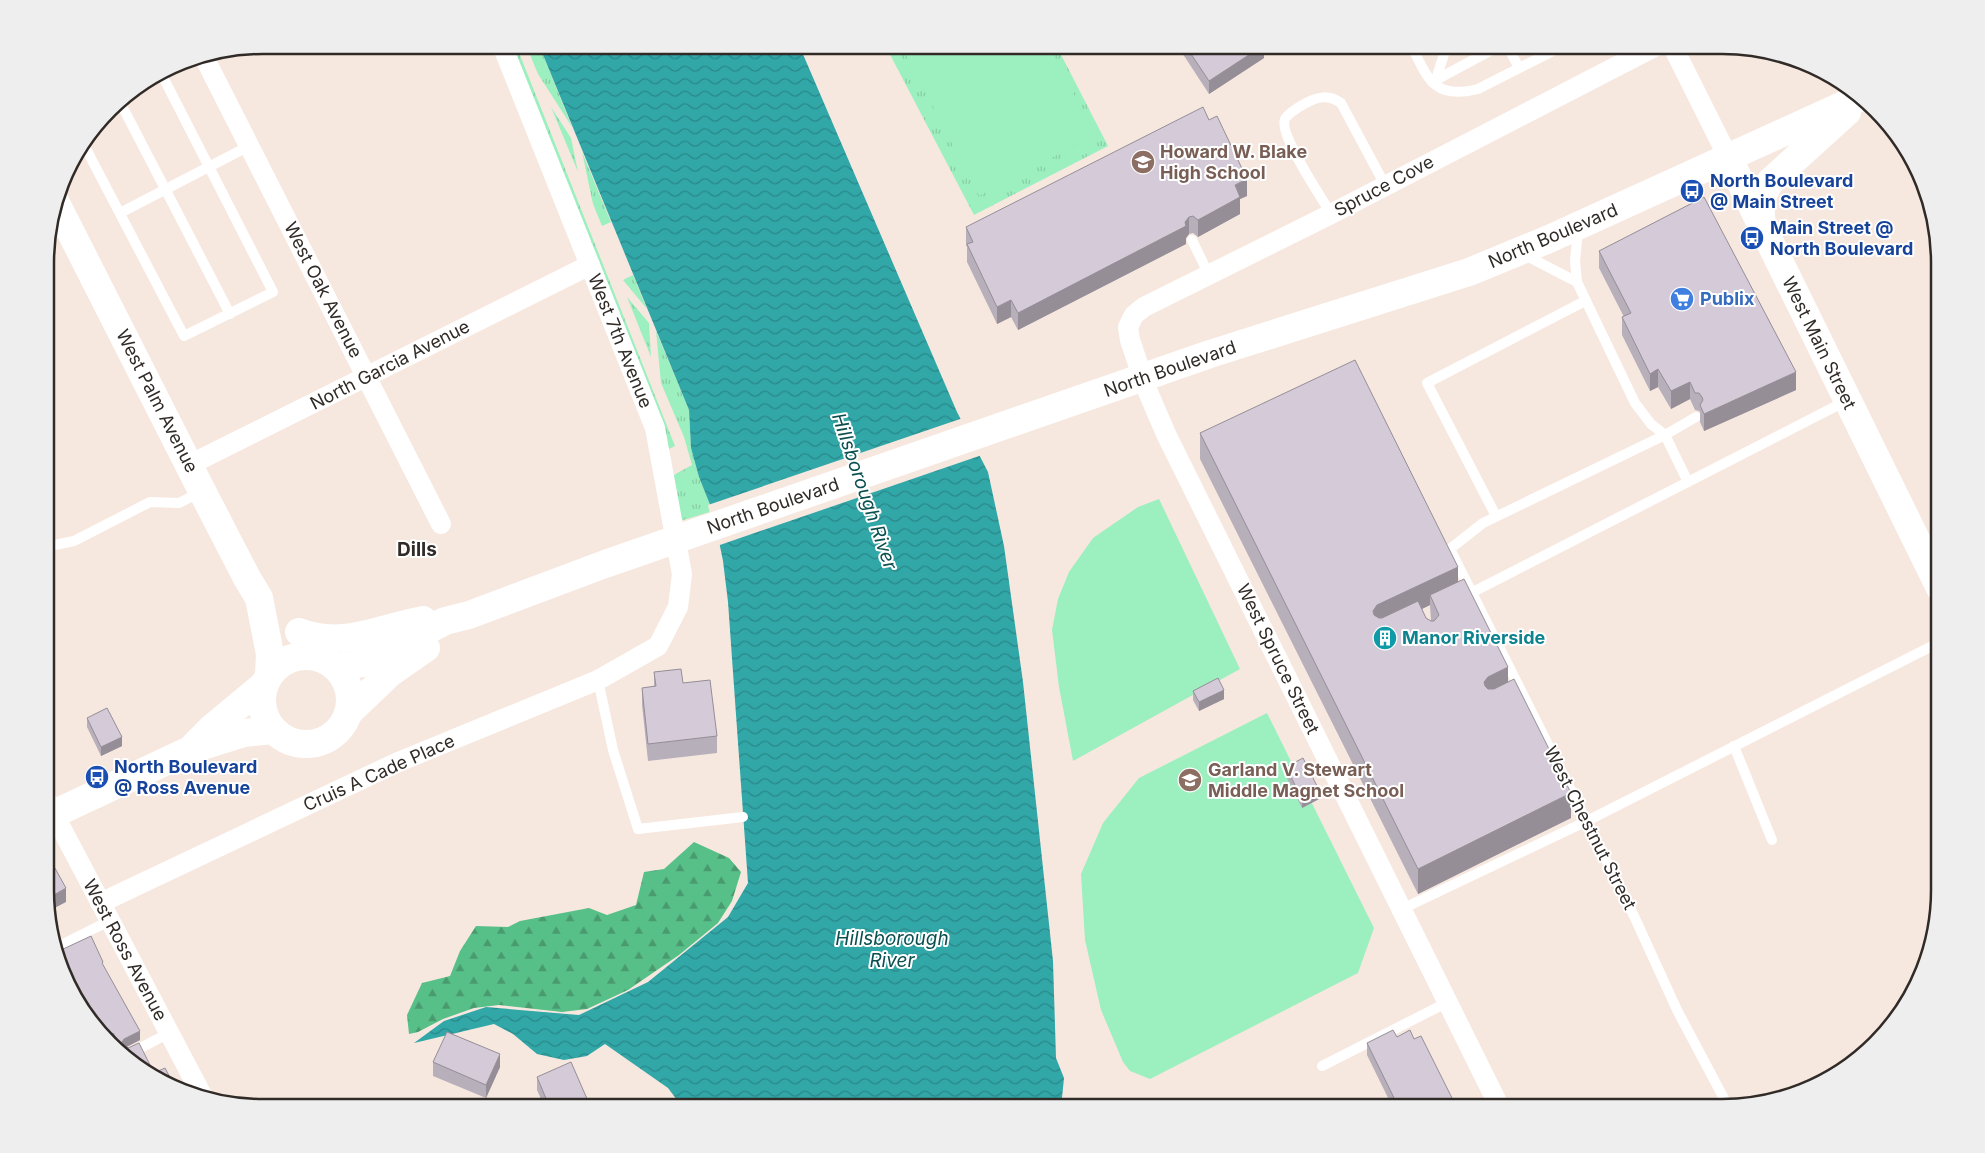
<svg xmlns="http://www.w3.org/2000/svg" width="1985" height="1153" viewBox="0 0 1985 1153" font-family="Inter,sans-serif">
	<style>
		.grass { fill: url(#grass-tufts) }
		.forest { fill: url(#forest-firs) }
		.garden { fill: #9cefbf }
		.water { fill: url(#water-waves) }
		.pier { fill: #f7e8df }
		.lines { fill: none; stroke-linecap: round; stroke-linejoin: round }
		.lane { stroke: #fff; stroke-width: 10 }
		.street { stroke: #fff; stroke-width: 20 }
		.secondary { stroke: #fff; stroke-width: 28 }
		.wall { fill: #b7afba; fill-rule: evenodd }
		.shaded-wall { fill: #958e97 }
		.building { fill: #d5cbd8; stroke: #958e97 }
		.labels { text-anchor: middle; stroke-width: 4; stroke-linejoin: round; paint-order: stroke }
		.education-label { font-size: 18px; font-weight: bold; fill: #785e54; stroke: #fff; text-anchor: start }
		.transit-label { font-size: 18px; font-weight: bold; fill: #164399; stroke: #fff; text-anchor: start }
		.street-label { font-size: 18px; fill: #312b28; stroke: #fff }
		.shop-label { font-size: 18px; font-weight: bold; fill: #366cbe; stroke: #fff; text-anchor: start }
		.culture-label { font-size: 18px; font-weight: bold; fill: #0d838f; stroke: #fff; text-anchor: start }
		.water-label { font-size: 19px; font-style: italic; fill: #0b4f50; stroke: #fff }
		.neighbourhood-label { font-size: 19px; font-weight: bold; fill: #312b28; stroke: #fff }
		.rim { fill: none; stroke: #312b28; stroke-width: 2.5 }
	</style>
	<defs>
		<pattern id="grass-tufts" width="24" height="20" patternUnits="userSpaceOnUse" patternTransform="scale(1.25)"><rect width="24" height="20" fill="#9cefbf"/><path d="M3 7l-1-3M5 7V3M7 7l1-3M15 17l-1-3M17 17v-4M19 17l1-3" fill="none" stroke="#87cda4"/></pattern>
		<pattern id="forest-firs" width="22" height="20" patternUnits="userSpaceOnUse" patternTransform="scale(1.25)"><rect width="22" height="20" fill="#57bf88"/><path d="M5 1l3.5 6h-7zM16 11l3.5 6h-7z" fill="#499b6f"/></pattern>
		<pattern id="water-waves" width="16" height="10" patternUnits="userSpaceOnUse" patternTransform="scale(1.25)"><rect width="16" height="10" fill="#31a7a8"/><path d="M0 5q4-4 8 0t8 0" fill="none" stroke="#2a8889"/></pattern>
	</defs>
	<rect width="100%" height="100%" fill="#f7e8df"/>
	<g class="grass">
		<path d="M510,45H516L675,446L667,450Z"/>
		<path d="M526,45H539L572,127L538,74Z"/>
		<path d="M885,45H1056L1108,146L974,215Z"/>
		<path d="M551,107L571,138L578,172Z"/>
		<path d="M582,152L611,222L602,226L593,204Z"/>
		<path d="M633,275L647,309L623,280Z"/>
		<path d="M627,297L649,323L651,357Z"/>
		<path d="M656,331L689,410L691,448L699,477L713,511L680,521L672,476L692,465L684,437L661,383Z"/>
	</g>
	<path class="forest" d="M694,842L729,858L741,872L732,901L718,923L679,955L628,990L587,1009L562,1012L499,1005L474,1008L443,1019L418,1032L409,1034L407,1015L422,983L450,976L460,951L476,926L508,927L520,921L589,908L607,915L636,905L644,872L664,869Z"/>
	<g class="garden">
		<path d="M901,45H1048L1095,135L979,196Z"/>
		<path d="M1159,499L1240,669L1073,761L1059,687L1052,630L1058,599L1069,572L1093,538L1138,507Z"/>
		<path d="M1267,713L1374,928L1358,973L1150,1079L1130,1071L1123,1062L1101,1010L1085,940L1081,874L1103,823L1139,778Z"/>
	</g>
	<path class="water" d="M539,45H799L957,412L988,472L1004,546L1023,682L1053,961L1056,1058L1064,1078L1061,1108H683L668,1088L605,1044L587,1056L564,1060L537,1054L513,1034L494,1024L414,1043L444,1021L486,1007L579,1015L648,982L728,917L748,883L728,602L723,561L713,512L699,477L691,448L689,410Z"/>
	<path class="pier" d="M963,418L982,455L717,546L708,505Z"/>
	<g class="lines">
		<g class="lane">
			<path d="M1411,45C1428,79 1434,100 1478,89L1565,45"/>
			<path d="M1507,45L1519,68"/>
			<path d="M1436,79L1447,45"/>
			<path d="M1432,82L1501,45"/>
			<path d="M119,100L230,314"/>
			<path d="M84,145L184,336L273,292L161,73"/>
			<path d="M120,213L249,146"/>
			<path d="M1331,214C1322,198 1278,134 1285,119C1289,112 1299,107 1306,103C1319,96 1329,95 1341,103L1385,185"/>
			<path d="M1578,230L1575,261L1577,282L1635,403L1651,424L1665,435L1696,417"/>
			<path d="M1192,240L1209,275"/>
			<path d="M1523,254L1577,282"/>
			<path d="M1688,482L1665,435L1483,523L1450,549L1634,916L1677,1010L1729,1108"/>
			<path d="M1496,516L1427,383L1585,301"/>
			<path d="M47,544L55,545L74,541L150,502L179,503L201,492"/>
			<path d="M1467,595L1846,401"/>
			<path d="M598,680L613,750L638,829L743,817"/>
			<path d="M1734,746L1772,840"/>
			<path d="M1402,909L1587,821L1940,642"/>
			<path d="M57,947L109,921"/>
			<path d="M131,1053L169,1033"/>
			<path d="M1322,1066L1448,1002"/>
		</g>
		<g class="street">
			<path d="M1672,45L1728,157"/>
			<path d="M204,57L441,524"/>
			<path d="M189,465L590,265"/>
			<path d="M47,801L204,1099"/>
			<path d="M100,903L396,763L598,680L658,646L678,607L682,574L655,428L502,45"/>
			<path d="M1500,1108L1166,434L1145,385L1130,340L1128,327L1134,315L1144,307L1331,214L1658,45"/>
		</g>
		<g class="secondary">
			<path d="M1728,157L1940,588"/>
			<path d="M56,203L202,491L247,578L259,598L270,654L269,675"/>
			<path d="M1762,227C1760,207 1759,197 1771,181L1847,112"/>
			<path d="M299,632C342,649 380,628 423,620"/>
			<circle cx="306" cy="700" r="44"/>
			<path d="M336,667L364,663L445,621L469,615L605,564L1210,354L1469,272L1549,239L1861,97"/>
			<path d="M349,712L390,673L426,648"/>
			<path d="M194,746L213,727L265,684"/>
			<path d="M47,817L190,750L244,733L273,730"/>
		</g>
	</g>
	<g class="wall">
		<path d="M1177,45H1264V58L1209,94Z"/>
		<path d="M1247,196L1240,199V214L1198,237L1193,233L1189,234L1186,238V244L1018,330L1011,317L997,324L967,262V247L966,245V227Z"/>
		<path d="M1599,251L1796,390L1704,431L1700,422V412L1699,411L1695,410L1690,399L1671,409L1658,387L1650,391L1622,335V317H1624L1599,268Z"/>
		<path d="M1200,433L1458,582L1508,682L1571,818L1418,894L1200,459ZM1430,605L1431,621L1426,618L1422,609Z"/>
		<path d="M654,672L683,683L717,736V753L648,761L642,705V688L654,686Z"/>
		<path d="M1193,691L1224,699L1199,711L1193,700Z"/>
		<path d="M87,718L122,746L101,756L87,727Z"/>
		<path d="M1286,767L1319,799L1302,808L1286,776Z"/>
		<path d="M59,951L103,965L140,1040L127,1047L154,1079L85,1014L78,1002Z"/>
		<path d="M1397,1037L1414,1039L1457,1108H1393L1367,1055V1043Z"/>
		<path d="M433,1062L500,1067L486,1098L433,1076Z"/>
		<path d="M537,1077L591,1108H545L537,1090Z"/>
	</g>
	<g class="shaded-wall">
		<path d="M1264,45V58L1209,94V81Z"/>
		<path d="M1247,179V196L1240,199V214L1198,237V220L1235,185Z"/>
		<path d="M1189,217V234L1186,238V244L1018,330V313L1185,222Z"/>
		<path d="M1011,300V317L997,324V307Z"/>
		<path d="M1658,369V387L1650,391V374Z"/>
		<path d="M1796,372V390L1704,431V414Z"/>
		<path d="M1690,382V399L1671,409V391Z"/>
		<path d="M1458,567V592L1430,595V605L1377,631L1373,611L1377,605Z"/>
		<path d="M1508,667V692L1488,702L1484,682L1488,677Z"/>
		<path d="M1224,690V699L1199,711V702Z"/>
		<path d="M122,737V746L101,756V747Z"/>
		<path d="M1319,790V799L1302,808V799Z"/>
		<path d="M1571,793V818L1418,894V869Z"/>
		<path d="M66,888V902L47,912V899Z"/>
		<path d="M140,1031V1040L124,1048L123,1045V1050L122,1049V1042L124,1039Z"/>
		<path d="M113,1033V1041L108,1036Z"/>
		<path d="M500,1054V1067L486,1098V1085Z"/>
	</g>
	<g class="building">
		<path d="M1185,45H1264L1209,81Z"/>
		<path d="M1203,107L1209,120L1217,116L1247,179L1235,185L1240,197L1198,220L1193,216L1189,217L1185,222L1186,226L1018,313L1011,300L997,307L967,244L973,242L966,227Z"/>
		<path d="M1704,197L1796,372L1704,414L1700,405L1703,400L1702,397L1699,393H1695L1690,382L1671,391L1658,369L1650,374L1622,317L1631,313L1599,251Z"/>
		<path d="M1355,360L1458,567L1377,605L1373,611L1374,615L1379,618H1382L1418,601L1426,618L1431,621H1434L1439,615L1430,595L1464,579L1508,667L1488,677L1484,682L1485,686L1488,689H1494L1514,679L1571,793L1418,869L1200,433Z"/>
		<path d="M681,669L683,683L710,680L717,736L648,744L642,688L656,686L654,672Z"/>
		<path d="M1218,678L1224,690L1199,702L1193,691Z"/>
		<path d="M107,708L122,737L101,747L87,718Z"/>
		<path d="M1303,758L1319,790L1302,799L1286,767Z"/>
		<path d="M47,854L66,888L47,899Z"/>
		<path d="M91,936L103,962L102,963L140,1031L124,1039L122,1042V1047L113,1033L108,1036L94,1023L70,978L69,979L59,951Z"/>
		<path d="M1393,1030L1397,1037L1410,1030L1414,1039L1421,1036L1457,1108H1399L1367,1043Z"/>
		<path d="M447,1032L500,1054L486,1085L433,1062Z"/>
		<path d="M139,1043L154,1073L165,1068L175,1087L154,1079L129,1056L123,1045L128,1048Z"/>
		<path d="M571,1062L591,1108H550L537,1077Z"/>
		<path d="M616,1104L619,1108H609Z"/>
	</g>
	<defs>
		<g id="school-disc" transform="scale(1.25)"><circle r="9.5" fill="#8d6e63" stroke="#fff"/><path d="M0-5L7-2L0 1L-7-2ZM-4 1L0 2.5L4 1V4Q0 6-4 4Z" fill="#fff"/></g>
		<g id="bus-disc" transform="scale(1.25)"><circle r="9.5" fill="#1a4fb4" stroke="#fff"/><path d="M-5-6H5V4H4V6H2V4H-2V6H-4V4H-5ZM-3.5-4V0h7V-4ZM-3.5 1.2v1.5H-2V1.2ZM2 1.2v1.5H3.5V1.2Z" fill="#fff"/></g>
		<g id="supermarket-disc" transform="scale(1.25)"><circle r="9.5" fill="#3f7fe0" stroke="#fff"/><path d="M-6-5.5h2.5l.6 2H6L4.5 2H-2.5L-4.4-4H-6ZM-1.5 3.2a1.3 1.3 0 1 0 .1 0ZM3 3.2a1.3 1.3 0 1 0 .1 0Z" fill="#fff"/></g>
		<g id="building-disc" transform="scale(1.25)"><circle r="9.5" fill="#0f9aa8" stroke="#fff"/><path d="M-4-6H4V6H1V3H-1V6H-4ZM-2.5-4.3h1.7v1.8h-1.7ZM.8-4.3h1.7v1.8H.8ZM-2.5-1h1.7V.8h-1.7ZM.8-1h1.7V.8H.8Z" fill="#fff"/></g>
	</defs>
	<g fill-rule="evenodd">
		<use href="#school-disc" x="1143" y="162"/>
		<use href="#bus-disc" x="1692" y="191"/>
		<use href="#bus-disc" x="1752" y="238"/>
		<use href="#supermarket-disc" x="1682" y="299"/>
		<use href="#building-disc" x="1385" y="638"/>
		<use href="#bus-disc" x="97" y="777"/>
		<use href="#school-disc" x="1190" y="780"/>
	</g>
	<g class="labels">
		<g class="education-label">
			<text x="1160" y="158">Howard W. Blake<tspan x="1160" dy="21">High School</tspan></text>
			<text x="1208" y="776">Garland V. Stewart<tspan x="1208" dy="21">Middle Magnet School</tspan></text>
		</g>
		<g class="transit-label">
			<text x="1710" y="187">North Boulevard<tspan x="1710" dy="21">@ Main Street</tspan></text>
			<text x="1770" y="234">Main Street @<tspan x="1770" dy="21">North Boulevard</tspan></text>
			<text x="114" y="773">North Boulevard<tspan x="114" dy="21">@ Ross Avenue</tspan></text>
		</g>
		<g class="street-label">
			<text transform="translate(1384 186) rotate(-28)" y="6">Spruce Cove</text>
			<text transform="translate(1553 236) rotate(-23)" y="6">North Boulevard</text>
			<text transform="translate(323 290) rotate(63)" y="6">West Oak Avenue</text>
			<text transform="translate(620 341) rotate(68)" y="6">West 7th Avenue</text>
			<text transform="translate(1819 343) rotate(64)" y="6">West Main Street</text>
			<text transform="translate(390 365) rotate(-27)" y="6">North Garcia Avenue</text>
			<text transform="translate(1170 369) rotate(-19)" y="6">North Boulevard</text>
			<text transform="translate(157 401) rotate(63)" y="6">West Palm Avenue</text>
			<text transform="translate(773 506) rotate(-19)" y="6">North Boulevard</text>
			<text transform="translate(1278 659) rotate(64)" y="6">West Spruce Street</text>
			<text transform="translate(379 773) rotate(-24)" y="6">Cruis A Cade Place</text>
			<text transform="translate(1590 828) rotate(63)" y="6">West Chestnut Street</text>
			<text transform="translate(125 950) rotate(62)" y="6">West Ross Avenue</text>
		</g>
		<g class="shop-label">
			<text x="1700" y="305">Publix</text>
		</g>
		<g class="culture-label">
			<text x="1402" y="644">Manor Riverside</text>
		</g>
		<g class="water-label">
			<text transform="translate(865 491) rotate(71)" y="7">Hillsborough River</text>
			<text x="892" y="945">Hillsborough<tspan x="892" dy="22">River</tspan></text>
		</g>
		<g class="neighbourhood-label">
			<text x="417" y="556">Dills</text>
		</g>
	</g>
	<path d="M0 0H1985V1153H0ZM263 54H1722A209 209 0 0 1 1931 263V890A209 209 0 0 1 1722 1099H263A209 209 0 0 1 54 890V263A209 209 0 0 1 263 54Z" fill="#efeeee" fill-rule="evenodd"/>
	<path class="rim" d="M263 54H1722A209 209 0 0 1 1931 263V890A209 209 0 0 1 1722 1099H263A209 209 0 0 1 54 890V263A209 209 0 0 1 263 54Z"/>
</svg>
